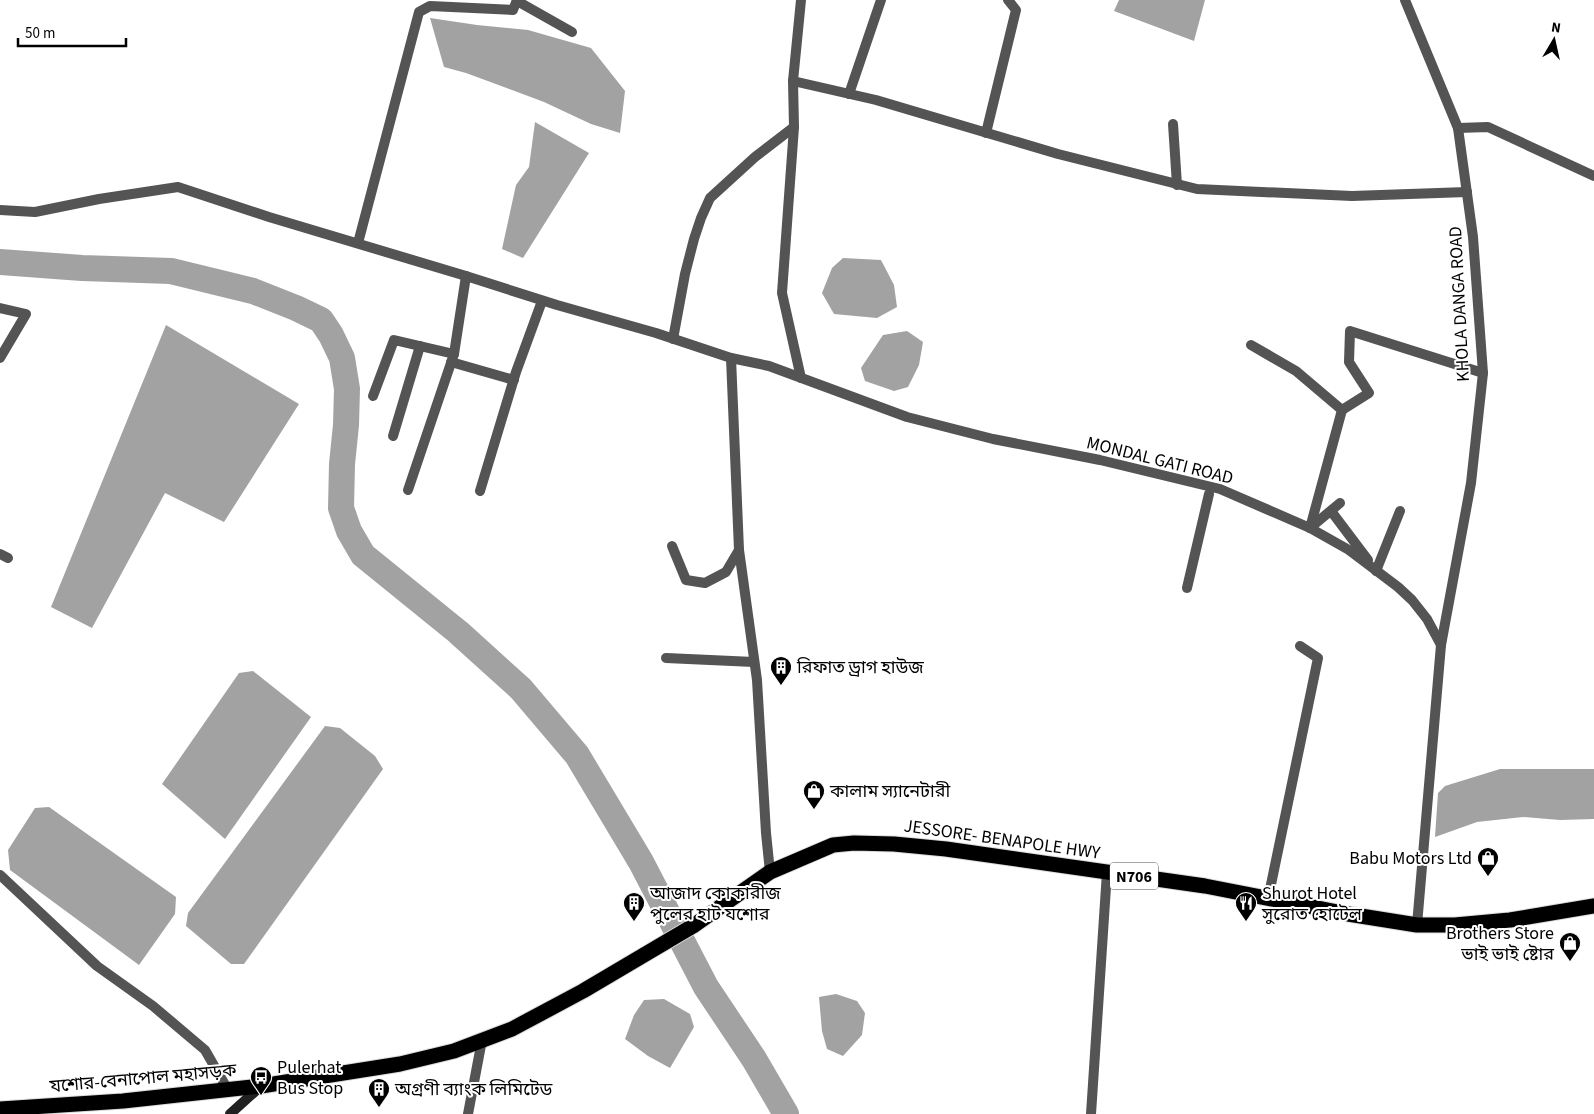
<svg xmlns="http://www.w3.org/2000/svg" width="1594" height="1114" viewBox="0 0 1594 1114" font-family="'Source Sans 3','Noto Sans Bengali',sans-serif">
	<style>
		.water { fill: #a2a2a2 }
		.lines { fill: none; stroke-linecap: round; stroke-linejoin: round }
		.river { stroke: #a2a2a2; stroke-width: 26 }
		.highway-casing { stroke: #dbdbdb; stroke-width: 17 }
		.street { stroke: #545454; stroke-width: 10 }
		.secondary { stroke: #212121; stroke-width: 10 }
		.highway { stroke: #000; stroke-width: 15 }
		.labels { text-anchor: middle; stroke-width: 4; stroke-linejoin: round; paint-order: stroke }
		.shield { fill: #fff; stroke: #4c4c4c; stroke-width: 1 }
		.shield-label { font-size: 16px; font-weight: bold; fill: #000 }
		.street-label { font-size: 18px; fill: #000; stroke: #fff }
		.poi-label { font-size: 18px; fill: #000; stroke: #fff; text-anchor: start }
	</style>
	<rect width="100%" height="100%" fill="#fff"/>
	<g class="water">
		<path d="M1119,0H1205L1194,41L1114,11Z"/>
		<path d="M430,18L477,25L528,30L591,48L625,91L620,133L591,124L544,102L466,73L444,67Z"/>
		<path d="M535,122L589,153L523,258L502,249L516,185L529,167Z"/>
		<path d="M843,258L881,260L894,285L897,307L877,318L834,314L822,293L832,268Z"/>
		<path d="M166,325L299,404L224,522L165,493L92,628L51,607Z"/>
		<path d="M907,331L923,342L919,365L908,387L894,391L865,381L861,368L883,335Z"/>
		<path d="M253,671L311,717L225,839L162,784L239,673Z"/>
		<path d="M325,726L340,728L375,756L383,769L244,964H231L186,926L188,913Z"/>
		<path d="M1500,769H1594V819L1560,820L1523,817L1477,822L1435,837L1438,793L1445,786Z"/>
		<path d="M49,807L176,897L175,914L139,965L10,870L8,850L35,808Z"/>
		<path d="M836,994L857,1001L865,1013L862,1035L843,1056L827,1049L822,1031L819,997Z"/>
		<path d="M664,999L690,1014L694,1027L670,1068L648,1056L625,1039L634,1015L644,1000Z"/>
	</g>
	<g class="lines">
		<path class="river" d="M0,262L82,268L171,271L253,291L296,308L321,320L331,335L342,358L347,389L346,425L342,464L341,508L349,531L363,555L458,632L521,689L577,755L641,862L706,987L754,1059L786,1114"/>
		<g class="highway-casing">
			<path id="highway" d="M0,1109L123,1101L261,1086L400,1064L454,1051L512,1029L583,991L693,926L770,872L833,845L854,843L894,844L946,849L1205,886L1348,914L1417,925H1455L1510,920L1594,906"/>
		</g>
		<g class="street">
			<path d="M1405,0L1458,128L1473,237L1483,373L1471,483L1441,645L1417,925"/>
			<path d="M517,1L572,32"/>
			<path d="M793,81L876,100L1058,154L1197,189L1352,196L1467,192"/>
			<path d="M849,94L881,0"/>
			<path d="M1173,124L1177,185"/>
			<path d="M1458,128L1488,127L1594,176"/>
			<path d="M986,133L1016,10L1008,0"/>
			<path d="M0,210L35,212L99,199L178,187L269,217L466,276L557,305L656,333L731,358L769,366L907,417L993,439L1100,460L1220,489L1310,528L1349,550L1398,587L1412,600L1427,619L1441,645"/>
			<path d="M358,243L419,12L430,6L513,10L517,0"/>
			<path d="M0,308L26,314L0,358"/>
			<path d="M673,339L685,274L694,239L701,218L710,198L755,157L794,127"/>
			<path d="M1251,345L1296,371L1342,410L1369,393L1349,362L1350,331L1483,373"/>
			<path d="M731,358L739,550L757,680L766,833L770,872"/>
			<path d="M451,362L514,380"/>
			<path d="M801,378L782,293L794,127L793,81L801,0"/>
			<path d="M373,396L394,340L454,354"/>
			<path d="M393,436L420,346"/>
			<path d="M408,490L454,354L466,276"/>
			<path d="M480,491L516,372L542,301"/>
			<path d="M1331,511L1368,560"/>
			<path d="M1310,528L1342,410"/>
			<path d="M1310,528L1340,503"/>
			<path d="M672,546L686,580L705,583L726,572L739,550"/>
			<path d="M0,554L8,558"/>
			<path d="M1376,571L1400,511"/>
			<path d="M1187,588L1209,494"/>
			<path d="M666,658L754,662"/>
			<path d="M0,875L97,966L153,1006L205,1050L228,1090"/>
			<path d="M1268,899L1318,658L1300,646"/>
			<path d="M468,1114L482,1040"/>
			<path d="M1091,1114L1107,872"/>
		</g>
		<path class="secondary" d="M230,1114L260,1087"/>
		<use href="#highway" class="highway"/>
	</g>
	<defs>
		<g id="building-pin" transform="scale(1.125)"><path d="M0 17L-7.5 6A9.5 9.5 0 1 1 7.5 6Z" fill="#000" stroke="#fff"/><path d="M-4-6H4V6H1V3H-1V6H-4ZM-2.5-4.3h1.7v1.8h-1.7ZM.8-4.3h1.7v1.8H.8ZM-2.5-1h1.7V.8h-1.7ZM.8-1h1.7V.8H.8Z" fill="#fff"/></g>
		<g id="shop-pin" transform="scale(1.125)"><path d="M0 17L-7.5 6A9.5 9.5 0 1 1 7.5 6Z" fill="#000" stroke="#fff"/><path d="M-5-2.5h2.3a2.7 3.5 0 0 1 5.4 0H5L5.5 6h-11ZM-1.5-2.5h3a1.5 2.3 0 0 0-3 0Z" fill="#fff"/></g>
		<g id="restaurant-pin" transform="scale(1.125)"><path d="M0 17L-7.5 6A9.5 9.5 0 1 1 7.5 6Z" fill="#000" stroke="#fff"/><path d="M-5-6h1v4h1v-4h1v4h1v-4h1v5L-1.5 .5V6h-2V.5L-5-1ZM5-6V6H3V1.5H1.5Q1.5-4 5-6Z" fill="#fff"/></g>
		<g id="bus-pin" transform="scale(1.125)"><path d="M0 17L-7.5 6A9.5 9.5 0 1 1 7.5 6Z" fill="#000" stroke="#fff"/><path d="M-5-6H5V4H4V6H2V4H-2V6H-4V4H-5ZM-3.5-4V0h7V-4ZM-3.5 1.2v1.5H-2V1.2ZM2 1.2v1.5H3.5V1.2Z" fill="#fff"/></g>
	</defs>
	<g fill-rule="evenodd">
		<use href="#building-pin" x="781" y="667"/>
		<use href="#shop-pin" x="814" y="791"/>
		<use href="#shop-pin" x="1488" y="858"/>
		<use href="#building-pin" x="634" y="903"/>
		<use href="#restaurant-pin" x="1246" y="903"/>
		<use href="#shop-pin" x="1570" y="943"/>
		<use href="#bus-pin" x="261" y="1077"/>
		<use href="#building-pin" x="379" y="1089"/>
	</g>
	<g class="labels">
		<rect class="shield" x="1110" y="862.5" width="48" height="27" rx="4"/>
		<g class="shield-label">
			<text x="1134" y="882">N706</text>
		</g>
		<g class="street-label">
			<text transform="translate(1459 304) rotate(-93)" y="6">KHOLA DANGA ROAD</text>
			<text transform="translate(1160 460) rotate(14)" y="6">MONDAL GATI ROAD</text>
			<text transform="translate(1002 839) rotate(8)" y="6">JESSORE- BENAPOLE HWY</text>
			<text transform="translate(143 1078) rotate(-5)" y="6">যশোর-বেনাপোল মহাসড়ক</text>
		</g>
		<g class="poi-label">
			<text x="797" y="673">রিফাত ড্রাগ হাউজ</text>
			<text x="830" y="797">কালাম স্যানেটারী</text>
			<text x="1472" y="864" text-anchor="end">Babu Motors Ltd</text>
			<text x="650" y="899">আজাদ কোকারীজ<tspan x="650" dy="21">পুলের হাট যশোর</tspan></text>
			<text x="1262" y="899">Shurot Hotel<tspan x="1262" dy="21">সুরোত হোটেল</tspan></text>
			<text x="1554" y="939" text-anchor="end">Brothers Store<tspan x="1554" dy="21">ভাই ভাই ষ্টোর</tspan></text>
			<text x="277" y="1073">Pulerhat<tspan x="277" dy="21">Bus Stop</tspan></text>
			<text x="395" y="1095">অগ্রণী ব্যাংক লিমিটেড</text>
		</g>
	</g>
	<g transform="translate(1554 40) rotate(9)" stroke="#ffffff" stroke-width="4" paint-order="stroke">
	<path d="M0-4L9 19L0 12L-9 19Z" fill="#000000"/>
	<text y="-8" font-size="14" font-weight="bold" text-anchor="middle" fill="#000000">N</text>
	</g>
	<path d="M18 38v8h108v-8" fill="none" stroke="#000000" stroke-width="2.5"/>
	<text x="25" y="38" font-size="15" fill="#000000" stroke="#ffffff" stroke-width="4" paint-order="stroke">50 m</text>
</svg>
